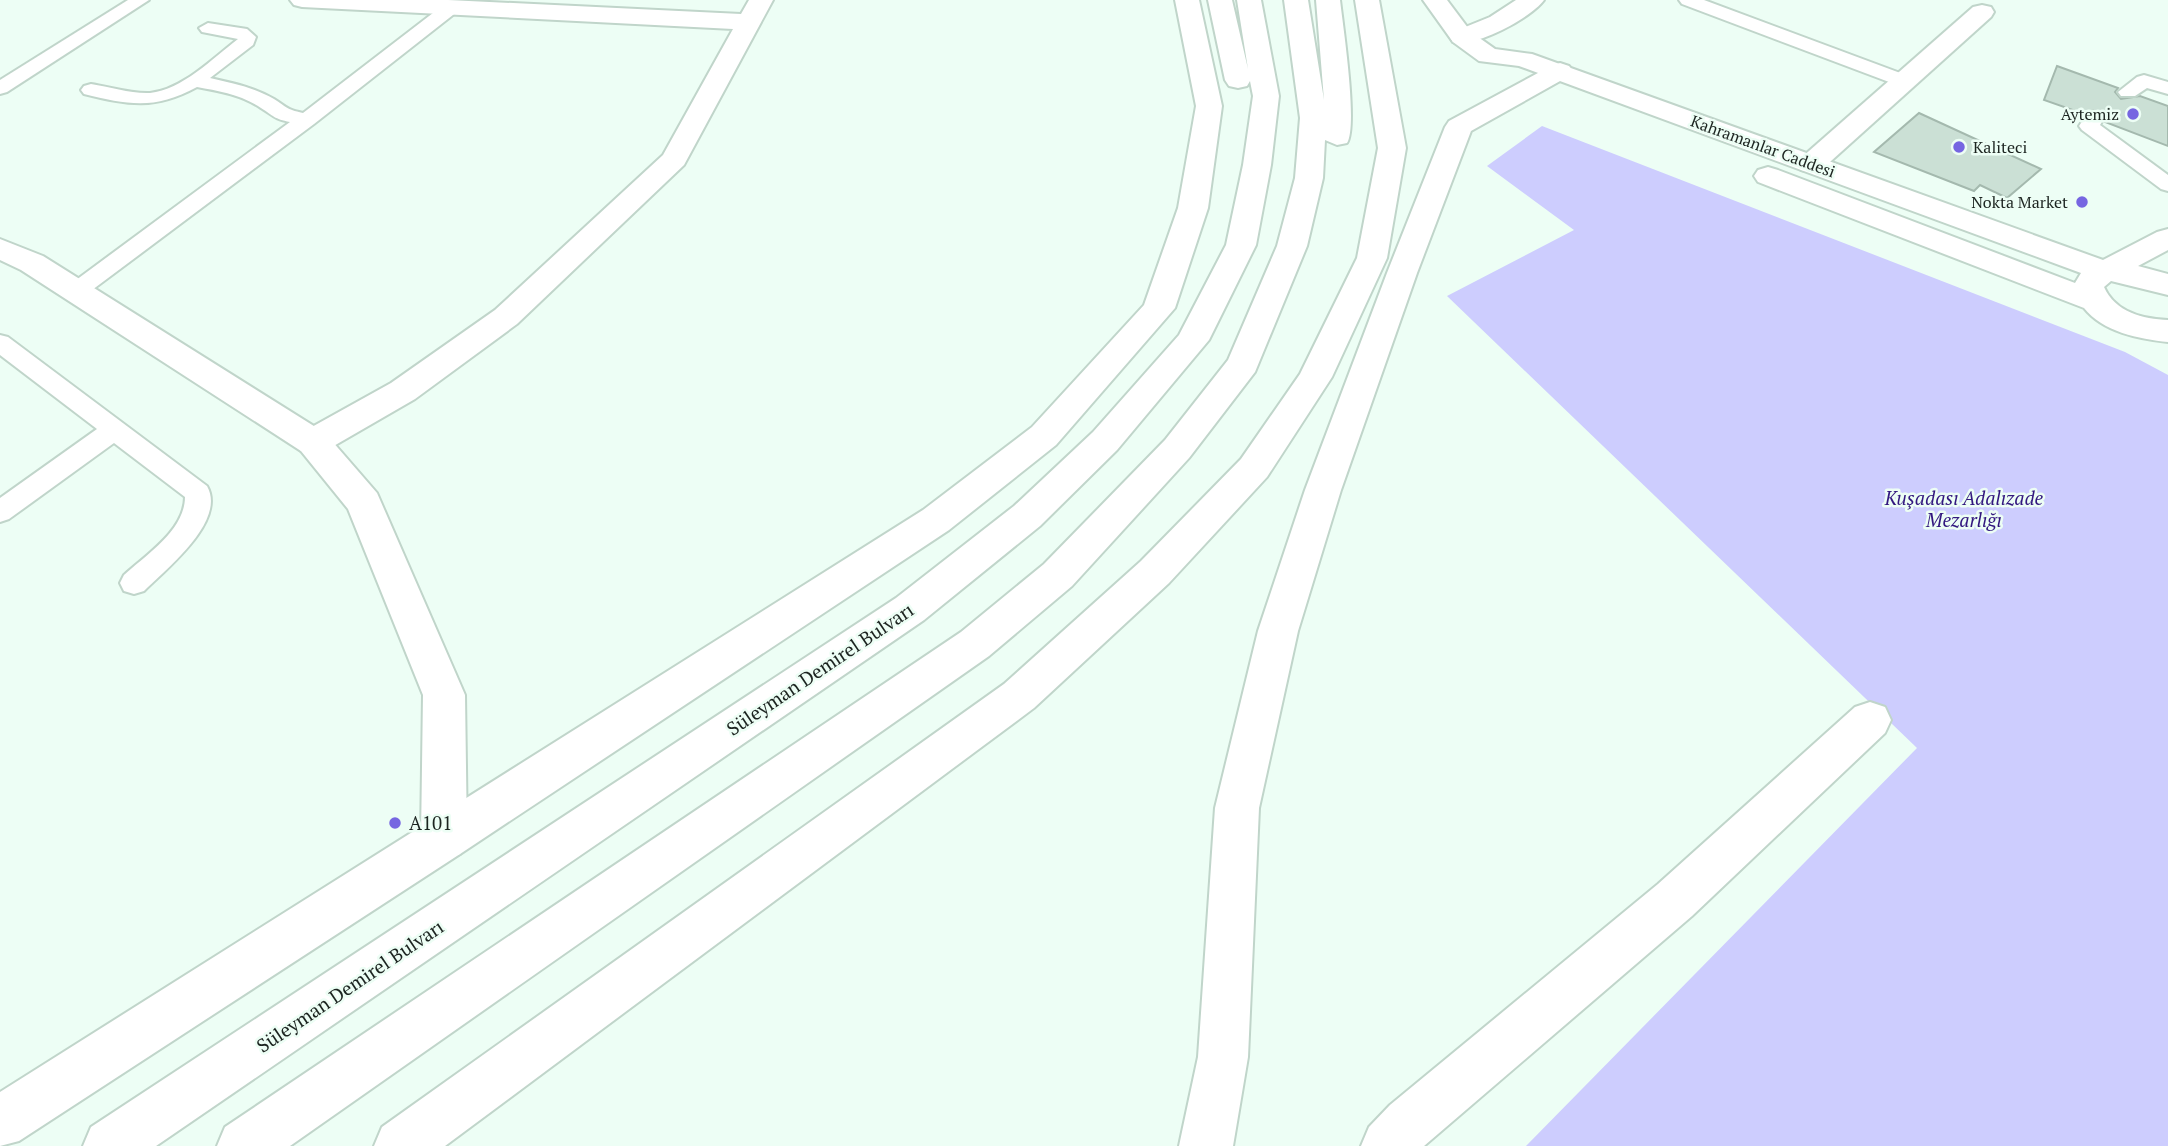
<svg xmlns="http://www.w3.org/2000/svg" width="2168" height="1146" viewBox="0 0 2168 1146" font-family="'PT Serif',serif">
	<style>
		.green { fill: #cdcdfe }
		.building { fill: #cbe0d5; stroke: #a4b9ae; stroke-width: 2 }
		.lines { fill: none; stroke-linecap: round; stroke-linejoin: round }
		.service-casing { stroke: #c0d5ca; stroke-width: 4 }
		.minor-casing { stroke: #c0d5ca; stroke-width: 4 }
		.tertiary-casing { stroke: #c0d5ca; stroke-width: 4 }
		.secondary-casing { stroke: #c0d5ca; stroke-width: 4 }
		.trunk-casing { stroke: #c0d5ca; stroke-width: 4 }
		.service { fill: #fff; fill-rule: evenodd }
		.minor { fill: #fff; fill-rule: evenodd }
		.tertiary { fill: #fff; fill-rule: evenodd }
		.secondary { fill: #fff; fill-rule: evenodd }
		.trunk { fill: #fff; fill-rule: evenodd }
		.poi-dot { fill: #7666e1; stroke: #edfef5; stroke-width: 2.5 }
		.labels { text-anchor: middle; stroke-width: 5; stroke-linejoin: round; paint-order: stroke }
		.far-poi-label { font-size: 16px; fill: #1c2420; stroke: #edfef5; text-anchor: end }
		.far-street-label { font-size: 16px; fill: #1c2420; stroke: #edfef5 }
		.park-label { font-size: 19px; font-style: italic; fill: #32177f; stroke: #edfef5 }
		.street-label { font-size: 19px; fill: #1c2420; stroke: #edfef5 }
		.poi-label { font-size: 19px; fill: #1c2420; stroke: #edfef5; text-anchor: start }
	</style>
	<rect width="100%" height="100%" fill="#edfef5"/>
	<path class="green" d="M1542,126L2125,352L2168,375V1146H1526L1917,748L1447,296L1574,230L1487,166Z"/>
	<g class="building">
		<path d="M2057,66L2118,88L2115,92L2121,99L2140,96L2168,106V146L2105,122L2107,117L2095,110L2084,114L2044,100Z"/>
		<path d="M1919,113L2041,169L2007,198L1980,185L1974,191L1874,152Z"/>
	</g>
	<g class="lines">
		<g class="service-casing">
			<g id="service">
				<path d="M128,0H149L7,92L0,94V80Z"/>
				<path d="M1679,0H1704L1911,77L1913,81L1904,87L1897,85L1682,4Z"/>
				<path d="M452,2L461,7L458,11L314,124L84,296L76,298L68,296L65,291L68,286L290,122C274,119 274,116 261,108C242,95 219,91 197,87C155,110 129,105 84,94L81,90L84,86L91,84C110,87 132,94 150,93C182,90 213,58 238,39L202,32L199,28L208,23L247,29L256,37L253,45L210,78C232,83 253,87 274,99C287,107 285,109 303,113L446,3Z"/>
				<path d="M2144,75L2168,82V94L2147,88L2135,96H2121L2118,92L2137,77Z"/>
				<path d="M2094,112L2104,118L2100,125L2168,175V191L2161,189L2082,130L2079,126L2087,114Z"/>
				<path d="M0,335L8,337L207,486C227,521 166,569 144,591L134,594L124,591L120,583L124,575C146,555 185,530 185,497L114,443L9,519L0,522V498L97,429L0,355Z"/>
			</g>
		</g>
		<g class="minor-casing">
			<g id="minor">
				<path d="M290,0H448L741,14L749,0H773L684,165L517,324L415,399L325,451L313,454L301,451L295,442L301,433L391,383L495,310L663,155L733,29L302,7L294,5Z"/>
				<path d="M1516,0H1544C1531,18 1475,48 1453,42L1450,37L1453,32L1490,17Z"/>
				<path d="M1982,5L1991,7L1994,12L1991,17L1821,170L1811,172L1801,170L1797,164L1801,158L1973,7Z"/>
				<path d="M1560,63L1569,66L1573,71L1569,76L1471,131L1417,273L1341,490L1298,631L1259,808L1248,1057L1233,1146H1179L1198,1057L1215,808L1258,631L1305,490L1387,273L1445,127L1449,121L1551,66Z"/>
				<path d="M1870,702L1885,707L1891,720L1885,733L1692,916L1424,1146H1361L1369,1127L1390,1105L1658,884L1855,707Z"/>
			</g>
		</g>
		<g class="tertiary-casing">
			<path id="tertiary" d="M0,239L43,256L325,433L377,493L465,695L467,839L460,854L444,860L428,854L421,839L423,695L348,509L301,451L21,270L0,260Z"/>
		</g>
		<g class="secondary-casing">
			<g id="secondary">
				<path d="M1175,0H1199L1222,106L1208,208L1175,308L1056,445L949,530L460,854L19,1141L0,1146V1092L923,510L1032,427L1144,305L1178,208L1196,106Z"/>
				<path d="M1355,0H1379L1406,148L1387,258L1332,377L1267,477L1169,583L1034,708L445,1146H374L382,1127L1004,684L1141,561L1241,459L1300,374L1357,258L1378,148Z"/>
				<path d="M1423,0H1447L1471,32L1495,49L1532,54L2103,260L2157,232L2168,229V250L2138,266L2168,274V295L2111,281L2104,287C2115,312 2143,319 2168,320V342C2139,339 2103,332 2084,308L1758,182L1754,176L1758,170L1768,167L1778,170L2075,283L2081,273L1519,66L1479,61L1453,42Z"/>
			</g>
		</g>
		<g class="trunk-casing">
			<g id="trunk">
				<path d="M1208,0H1232L1248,69L1237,0H1261L1279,96L1271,165L1256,245L1209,340L1117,450L1040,526L924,620L156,1146H83L91,1127L896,598L1014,506L1093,432L1179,335L1226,245L1243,165L1253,96L1250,81L1247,86L1238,88L1229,86L1225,80Z"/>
				<path d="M1284,0H1308L1324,100L1316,0H1340C1343,26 1358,126 1347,143L1337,145L1325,140L1323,178L1307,246L1255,372L1189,458L1072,586L989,656L290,1146H217L225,1127L961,632L1044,564L1165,440L1228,360L1277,246L1295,178L1300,118Z"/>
			</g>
		</g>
		<use href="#service" class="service"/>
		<use href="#minor" class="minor"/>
		<use href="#tertiary" class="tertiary"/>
		<use href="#secondary" class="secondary"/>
		<use href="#trunk" class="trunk"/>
	</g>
	<g class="poi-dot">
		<circle cx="2133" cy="114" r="7"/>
		<circle cx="1959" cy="147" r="7"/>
		<circle cx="2082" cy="202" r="7"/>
		<circle cx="395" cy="823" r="7"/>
	</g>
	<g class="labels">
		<g class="far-poi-label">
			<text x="2119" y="120">Aytemiz</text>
			<text x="1973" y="153" text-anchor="start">Kaliteci</text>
			<text x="2068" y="208">Nokta Market</text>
		</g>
		<g class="far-street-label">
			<text transform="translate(1763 146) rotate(20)" y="6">Kahramanlar Caddesi</text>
		</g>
		<g class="park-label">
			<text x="1964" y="505">Kuşadası Adalızade<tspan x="1964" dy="22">Mezarlığı</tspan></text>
		</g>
		<g class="street-label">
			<text transform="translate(820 669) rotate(-34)" y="7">Süleyman Demirel Bulvarı</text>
			<text transform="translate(350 986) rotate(-34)" y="7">Süleyman Demirel Bulvarı</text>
		</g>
		<g class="poi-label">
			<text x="409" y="830">A101</text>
		</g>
	</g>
</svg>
